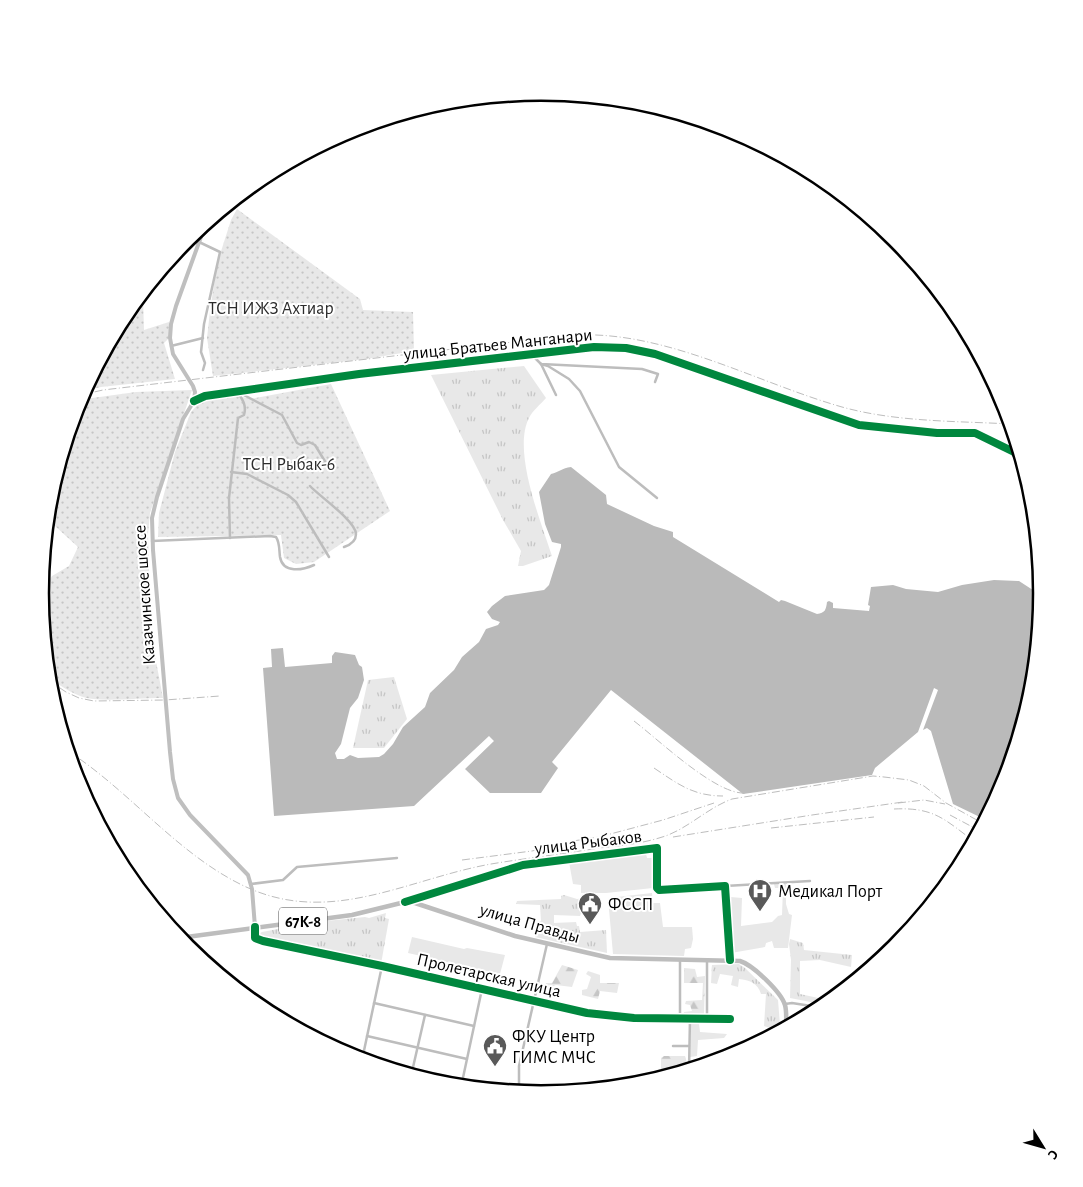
<svg xmlns="http://www.w3.org/2000/svg" width="1083" height="1187" viewBox="0 0 1083 1187" font-family="'Alegreya Sans',sans-serif">
	<style>
		.grass { fill: url(#grass-tufts) }
		.forest { fill: url(#forest-firs) }
		.park { fill: #e8e8e8 }
		.garden { fill: url(#garden-dots) }
		.water { fill: #bababa }
		.lines { fill: none; stroke-linecap: round; stroke-linejoin: round }
		.minor { stroke: #bdbdbd; stroke-width: 2.5 }
		.secondary { stroke: #bfbfbf; stroke-width: 4 }
		.primary { stroke: #bdbdbd; stroke-width: 4.5 }
		.rail { stroke: #bdbdbd; stroke-width: 1; stroke-dasharray: 8 2.5 1 2.5; stroke-linecap: butt }
		.cycleway-casing { stroke: #fff; stroke-width: 11 }
		.cycleway { stroke: #00873e; stroke-width: 8 }
		.labels { text-anchor: middle; stroke-width: 4; stroke-linejoin: round; paint-order: stroke }
		.shield { fill: #fff; stroke: #4c4c4c; stroke-width: 1 }
		.shield-label { font-size: 16px; font-weight: bold; fill: #000 }
		.park-label { font-size: 18px; fill: #2c2c2c; stroke: #fff }
		.street-label { font-size: 18px; fill: #000; stroke: #fff }
		.poi-label { font-size: 18px; fill: #000; stroke: #fff; text-anchor: start }
		.rim { fill: none; stroke: #000; stroke-width: 2.5 }
	</style>
	<defs>
		<pattern id="grass-tufts" width="24" height="20" patternUnits="userSpaceOnUse" patternTransform="scale(1.25)"><rect width="24" height="20" fill="#e8e8e8"/><path d="M3 7l-1-3M5 7V3M7 7l1-3M15 17l-1-3M17 17v-4M19 17l1-3" fill="none" stroke="#c5c5c5"/></pattern>
		<pattern id="forest-firs" width="22" height="20" patternUnits="userSpaceOnUse" patternTransform="scale(1.25)"><rect width="22" height="20" fill="#e8e8e8"/><path d="M5 1l3.5 6h-7zM16 11l3.5 6h-7z" fill="#c5c5c5"/></pattern>
		<pattern id="garden-dots" width="8" height="8" patternUnits="userSpaceOnUse" patternTransform="scale(1.25)"><rect width="8" height="8" fill="#e8e8e8"/><path d="M2 2h.1M6 6h.1" fill="none" stroke="#c5c5c5" stroke-width="1.8" stroke-linecap="round"/></pattern>
	</defs>
	<rect width="100%" height="100%" fill="#fff"/>
	<g class="grass">
		<path d="M524,366L546,398C541,404 532,411 529,418C512,451 541,522 552,556L523,566H518L521,551L503,520L431,375Z"/>
		<path d="M394,677L407,719L384,748H353L368,680Z"/>
		<path d="M564,895L577,899L586,898V901L581,903L582,911L580,916L554,915V923L576,922L577,926H579L580,932L606,930L607,953L535,937L539,932L538,921H541L540,905L516,904L517,901L561,899V896Z"/>
		<path d="M386,913L385,918L389,919L381,964L265,940L259,937L258,934L262,932L316,922L365,917L369,918Z"/>
		<path d="M790,939L803,943L804,950L852,955L851,967L820,960L800,961V994L832,1001L826,1005L790,998L791,960L789,944Z"/>
		<path d="M739,964L745,968L778,1000L780,1025L770,1028L764,1026L766,994H761C758,983 749,980 739,979L738,987L731,985L733,976L720,974L717,984L711,983L712,965Z"/>
	</g>
	<g class="forest">
		<path d="M562,965L578,970L572,987L556,985L551,987L545,986L546,983H552Z"/>
		<path d="M684,968L695,969L697,977L705,976L704,1015L683,1016L684,1012L692,1011L690,1005L685,1004L686,1001L702,1000L703,983H684Z"/>
		<path d="M588,971L600,975V983H619L617,993L600,991L598,999L582,995V990L587,989L591,977L586,974Z"/>
		<path d="M664,1056H685L686,1059L687,1071L677,1074L661,1073V1058Z"/>
	</g>
	<g class="park">
		<path d="M646,854L647,858H656L653,888L606,893H581V885L573,884L569,862Z"/>
		<path d="M774,884H786V904L789,914L792,915L788,948H774L772,941L766,943L765,947L731,953L730,897L742,898L741,926L772,922L778,916L782,915L783,888H775Z"/>
		<path d="M652,893L653,903H660L663,927H692L693,939L691,948L685,949L684,956L613,954L608,898Z"/>
		<path d="M412,937L464,949L467,948L505,955L500,974L408,953Z"/>
		<path d="M691,1024H699L700,1032L727,1034L724,1038L698,1040L697,1056L690,1057Z"/>
	</g>
	<g class="garden">
		<path d="M237,209L360,299L363,310L413,312L414,351L366,359L213,376L207,338L210,311L217,264L231,220Z"/>
		<path d="M143,298L144,330L169,322V338L164,343L175,379L101,387L84,391L125,315Z"/>
		<path d="M331,384L390,511L314,562L296,564L284,558L281,535L158,537L159,513L175,452L191,412L204,398L232,394L250,399Z"/>
		<path d="M192,390L150,513L148,535L151,635L163,698C141,698 114,701 93,699C76,697 62,687 48,677L40,592L43,591L52,576L69,566L78,547L55,526L47,527L50,495L78,401L85,399L136,392Z"/>
	</g>
	<path class="water" d="M571,467L606,495L607,504L654,526L673,532V537L779,602L781,600L785,601L817,614C825,613 826,610 827,602L829,601L833,603V608L869,611L870,606L868,605L871,587L893,585L906,589L938,592L962,585L994,580L1019,581L1039,594L1040,599L1042,601L1033,692L1005,786L986,820L953,804L931,731L927,728L923,730L938,690L934,688L918,732L875,768L872,775L743,794L611,690L552,762L558,768L541,793H490L465,769L494,741L489,736L414,806L274,816L263,668L272,667L271,649L283,648L285,667L332,663V656L335,652L355,655L359,665L362,667L364,680L358,698L350,708L341,744L335,753L337,759H344L350,755L358,758L379,757L384,754L393,744L403,727L425,707L430,693L454,670L462,657L479,642L486,629L498,625L500,622L492,619L487,612L492,606L505,596L544,590L549,585L561,547V544L552,542L545,524L539,492L551,474C559,472 562,468 571,467Z"/>
	<g class="lines">
		<g class="minor">
			<path d="M199,242L220,252L204,324L201,352L205,363L203,370"/>
			<path d="M171,346L203,338"/>
			<path d="M532,355L541,364L642,369L658,374L655,382"/>
			<path d="M541,364L548,366L569,379L580,391L619,467L657,498"/>
			<path d="M541,364L556,395"/>
			<path d="M238,392L282,415L297,443L301,445L309,442L315,445L329,468"/>
			<path d="M194,401L205,396L359,374L594,347L626,348L655,354L859,425L937,433H975L1014,452L1024,464"/>
			<path d="M231,472L247,474L288,495L296,502L329,557"/>
			<path d="M310,486C319,496 356,521 356,534C356,542 350,545 344,547"/>
			<path d="M230,538L229,498L238,418L244,415C247,405 242,399 237,391"/>
			<path d="M152,541L270,536L276,537C280,543 279,550 280,557C283,574 303,570 314,565"/>
			<path d="M251,884L283,880L297,867L397,858"/>
			<path d="M725,886L810,881"/>
			<path d="M409,901L523,865L657,848V888L659,890L725,886L730,960"/>
			<path d="M255,929V938L263,941L382,966L587,1013L634,1018L730,1019"/>
			<path d="M374,1003L474,1026"/>
			<path d="M785,1004L792,1003L824,1008"/>
			<path d="M680,1018V960"/>
			<path d="M707,1018V961"/>
			<path d="M367,1036L467,1059"/>
			<path d="M673,1046H689"/>
			<path d="M362,1060L382,966"/>
			<path d="M689,1070L690,1018"/>
			<path d="M411,1076L425,1015"/>
			<path d="M461,1087L482,989"/>
			<path d="M519,1093V1066L547,944"/>
		</g>
		<path class="secondary" d="M206,223L176,306L171,324L170,338L173,354L193,386L195,392L194,401L183,419L157,497L152,518L153,550L170,752L173,779L178,798L190,815L248,875L252,889L255,927"/>
		<path class="primary" d="M179,938L352,915L405,902L415,903L515,936L610,958L740,961C753,965 781,992 785,1005C787,1012 786,1021 786,1029"/>
		<g class="rail">
			<path d="M81,395L103,390L564,336C658,326 754,382 842,407C896,422 955,421 1011,424"/>
			<path d="M48,680L66,692L79,698L94,701L165,700L220,696"/>
			<path d="M634,721C659,740 716,795 745,793"/>
			<path d="M68,751C130,791 177,854 244,886C330,927 407,879 491,864C527,858 563,854 599,848C619,846 639,844 659,838C686,831 705,809 732,799L873,776L884,777L909,780L924,786L946,803L984,824"/>
			<path d="M654,768C678,784 693,796 723,796"/>
			<path d="M898,803L924,800L945,804"/>
			<path d="M894,809C935,807 945,820 975,842"/>
			<path d="M950,815L980,831"/>
			<path d="M771,828L874,817"/>
			<path d="M673,837L812,815L903,802"/>
			<path d="M462,860L532,851L573,841L599,837L663,820L714,803"/>
		</g>
		<g class="cycleway-casing">
			<g id="cycleway">
				<path d="M194,401L205,396L359,374L594,347L626,348L655,354L859,425L937,433H975L1014,452L1024,464"/>
				<path d="M405,902L523,865L657,848V888L659,890L725,886L730,960"/>
				<path d="M255,927V938L263,941L382,966L587,1013L634,1018L730,1019"/>
			</g>
		</g>
		<use href="#cycleway" class="cycleway"/>
	</g>
	<defs>
		<g id="hospital-pin" transform="scale(1.25)"><path d="M0 17L-7.5 6A9.5 9.5 0 1 1 7.5 6Z" fill="#595959" stroke="#fff"/><path d="M-5-5h3v3.5h4V-5h3V5h-3V1.5h-4V5h-3Z" fill="#fff"/></g>
		<g id="civic-pin" transform="scale(1.25)"><path d="M0 17L-7.5 6A9.5 9.5 0 1 1 7.5 6Z" fill="#595959" stroke="#fff"/><path d="M-.6-6.5H3V-4.5H.6V-3L4-1V1h2V6H-6V1h2V-1L-.6-3ZM-1.2 2.5V6h2.4V2.5Z" fill="#fff"/></g>
	</defs>
	<g fill-rule="evenodd">
		<use href="#hospital-pin" x="760" y="891"/>
		<use href="#civic-pin" x="590" y="904"/>
		<use href="#civic-pin" x="495" y="1046"/>
	</g>
	<g class="labels">
		<rect class="shield" x="279" y="907.5" width="48" height="27" rx="4"/>
		<g class="shield-label">
			<text x="303" y="927">67К-8</text>
		</g>
		<g class="park-label">
			<text x="271" y="314">ТСН ИЖЗ Ахтиар</text>
			<text x="289" y="470">ТСН Рыбак-6</text>
		</g>
		<g class="street-label">
			<text transform="translate(498 344) rotate(-6)" y="6">улица Братьев Манганари</text>
			<text transform="translate(144 595) rotate(-94)" y="6">Казачинское шоссе</text>
			<text transform="translate(588 842) rotate(-7)" y="6">улица Рыбаков</text>
			<text transform="translate(530 923) rotate(16)" y="6">улица Правды</text>
			<text transform="translate(489 975) rotate(13)" y="6">Пролетарская улица</text>
		</g>
		<g class="poi-label">
			<text x="778" y="897">Медикал Порт</text>
			<text x="608" y="910">ФССП</text>
			<text x="512" y="1042">ФКУ Центр<tspan x="512" dy="21">ГИМС МЧС</tspan></text>
		</g>
	</g>
	<path d="M0 0H1083V1187H0ZM49 593a492 492 0 1 1 984 0a492 492 0 1 1-984 0Z" fill="#fff" fill-rule="evenodd"/>
	<path class="rim" d="M49 593a492 492 0 1 1 984 0a492 492 0 1 1-984 0Z"/>
	<g transform="translate(1043 1147) rotate(127)" stroke="#ffffff" stroke-width="4" paint-order="stroke">
	<path d="M0-4L9 19L0 12L-9 19Z" fill="#000000"/>
	<text y="-8" font-size="14" font-weight="bold" text-anchor="middle" fill="#000000">С</text>
	</g>
</svg>
